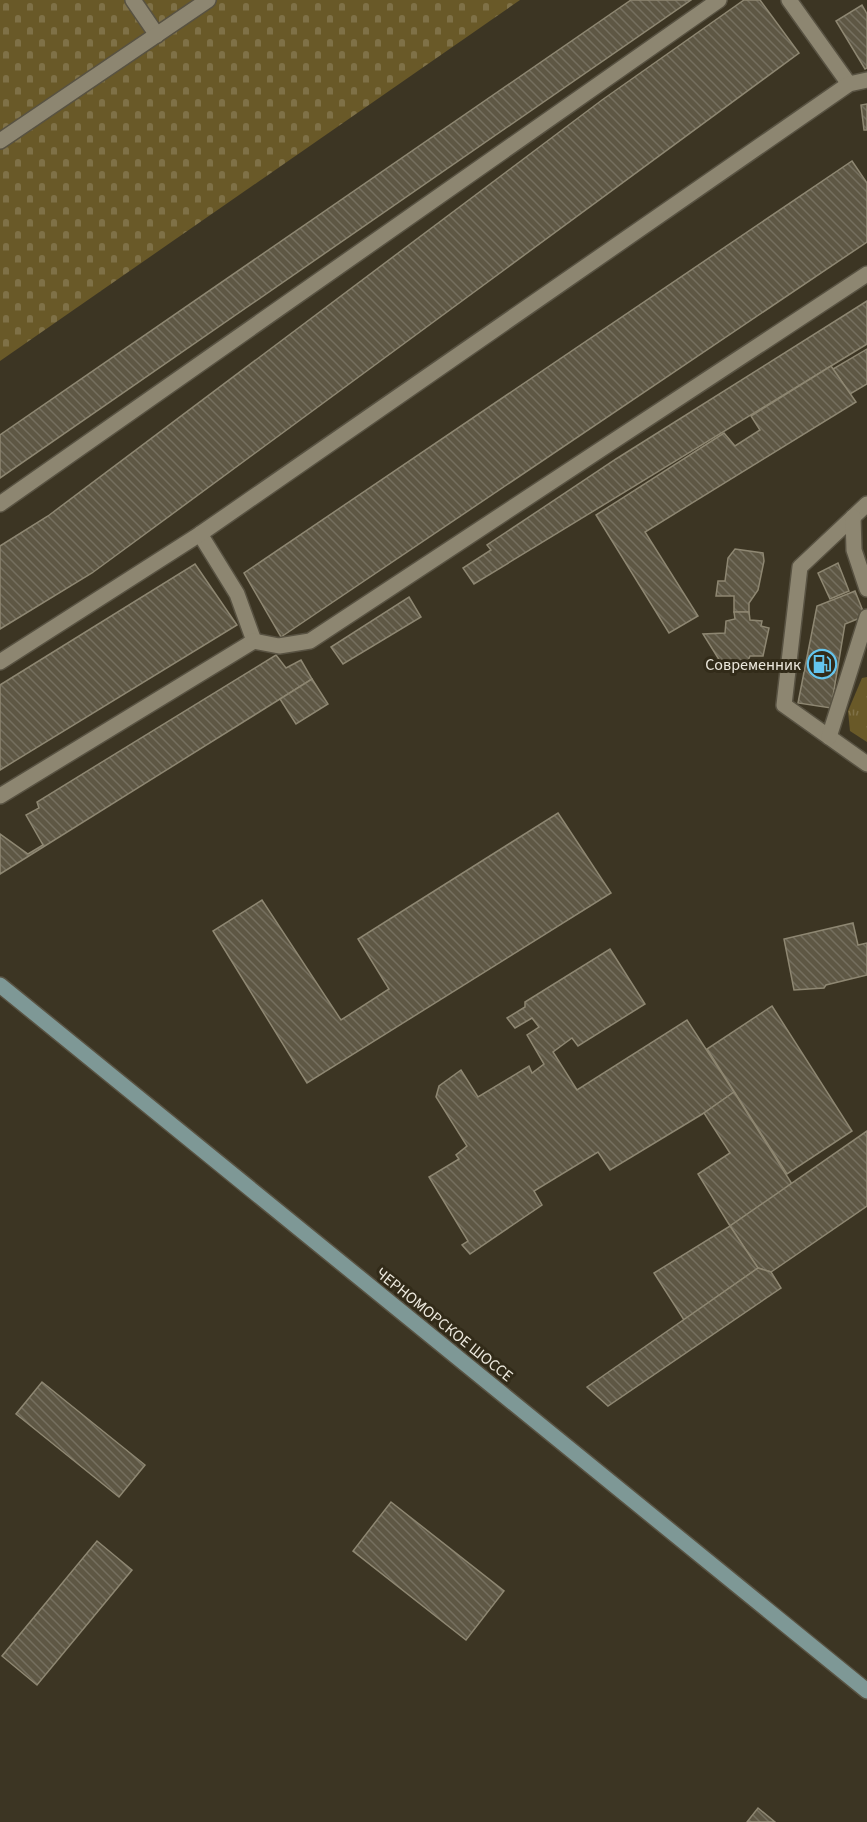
<svg xmlns="http://www.w3.org/2000/svg" width="867" height="1822" viewBox="0 0 867 1822" font-family="'Source Sans 3',sans-serif">
	<style>
		.grass { fill: url(#grass-tufts) }
		.cemetery { fill: url(#cemetery-stones) }
		.building { fill: url(#building-back-hatch); stroke: #8e8772; stroke-width: 1.5 }
		.lines { fill: none; stroke-linecap: round; stroke-linejoin: round }
		.lane-casing { stroke: #585242; stroke-width: 18 }
		.secondary-casing { stroke: #585242; stroke-width: 18 }
		.lane { stroke: #8d8671; stroke-width: 15 }
		.secondary { stroke: #7e9896; stroke-width: 15 }
		.labels { text-anchor: middle; stroke-width: 6; stroke-linejoin: round; paint-order: stroke }
		.poi-label { font-size: 16px; fill: #ede9de; stroke: #322b19; text-anchor: end }
		.street-label { font-size: 16px; fill: #ede9de; stroke: #322b19 }
	</style>
	<defs>
		<pattern id="grass-tufts" width="24" height="20" patternUnits="userSpaceOnUse" patternTransform="scale(1.5)"><rect width="24" height="20" fill="#695928"/><path d="M3 7l-1-3M5 7V3M7 7l1-3M15 17l-1-3M17 17v-4M19 17l1-3" fill="none" stroke="#7f7147"/></pattern>
		<pattern id="cemetery-stones" width="16" height="16" patternUnits="userSpaceOnUse" patternTransform="scale(1.5)"><rect width="16" height="16" fill="#695928"/><path d="M2 7V4a2 2 0 0 1 4 0v3zM10 15v-3a2 2 0 0 1 4 0v3z" fill="#7f7147"/></pattern>
		<pattern id="building-back-hatch" width="6" height="6" patternUnits="userSpaceOnUse" patternTransform="scale(1.5)"><rect width="6" height="6" fill="#5e5744"/><path d="M-1 5l2 2M0 0l6 6M5-1l2 2" fill="none" stroke="#756f5f"/></pattern>
	</defs>
	<rect width="100%" height="100%" fill="#3c3523"/>
	<path class="grass" d="M867,677V742L850,731L848,711L862,678Z"/>
	<path class="cemetery" d="M0,0H520L0,361Z"/>
	<g class="building">
		<path d="M631,0H691L0,478V435Z"/>
		<path d="M744,0H760L799,53L92,573L0,629V546L48,516L602,100Z"/>
		<path d="M862,5L867,14V68L865,69L836,21Z"/>
		<path d="M867,104V130H864L861,105Z"/>
		<path d="M852,161L867,183V242L281,637L244,573Z"/>
		<path d="M867,301V344L474,584L463,568L491,550L487,545L616,459Z"/>
		<path d="M867,349V384L850,394L833,369Z"/>
		<path d="M831,366L856,402L645,532L698,616L669,633L596,515L724,433L735,446L760,430L751,416Z"/>
		<path d="M735,549L763,553L764,561L758,590L749,603V612H734V596H716L718,581H725L728,558Z"/>
		<path d="M838,563L849,591L830,599L818,573Z"/>
		<path d="M195,564L237,625L0,770V685Z"/>
		<path d="M855,591L865,616L845,624L831,708L798,703L817,606Z"/>
		<path d="M409,597L421,617L343,664L331,647Z"/>
		<path d="M734,612H749L750,620L762,621L761,626L769,628L763,656H750L746,665L723,666L703,634L725,633L726,621L735,619Z"/>
		<path d="M276,655L286,668L301,660L312,679L0,874V834L28,854L43,845L26,815L39,808L37,802Z"/>
		<path d="M312,679L328,704L296,724L280,699Z"/>
		<path d="M558,813L611,893L307,1083L213,931L262,900L341,1020L389,989L358,939Z"/>
		<path d="M853,923L858,945L867,943V975L826,985L824,988L794,990L784,939Z"/>
		<path d="M610,949L645,1004L578,1046L572,1038L553,1052L577,1090L687,1020L734,1092L704,1113L610,1170L598,1152L534,1191L542,1205L470,1254L462,1245L468,1241L429,1177L459,1159L456,1155L467,1146L436,1097L439,1086L461,1070L478,1097L529,1066L532,1073L544,1064L527,1035L539,1027L532,1018L515,1028L507,1018L525,1007V1002Z"/>
		<path d="M772,1006L852,1131L787,1174L707,1049Z"/>
		<path d="M734,1092L792,1184L730,1226L698,1174L730,1153L704,1113Z"/>
		<path d="M867,1131V1206L771,1272L758,1268L730,1226Z"/>
		<path d="M730,1226L758,1268L684,1320L654,1273Z"/>
		<path d="M758,1268L771,1272L781,1288L608,1406L587,1387Z"/>
		<path d="M42,1382L145,1465L119,1497L16,1414Z"/>
		<path d="M391,1502L504,1591L466,1640L353,1551Z"/>
		<path d="M97,1541L132,1570L37,1685L2,1656Z"/>
		<path d="M758,1808L775,1822H747Z"/>
	</g>
	<g class="lines">
		<g class="lane-casing">
			<g id="lane">
				<path d="M133,0L157,35"/>
				<path d="M789,0L849,84"/>
				<path d="M0,141L208,0"/>
				<path d="M0,504L719,0"/>
				<path d="M867,504L800,567L784,705L867,764"/>
				<path d="M853,517L854,550L867,589"/>
				<path d="M200,534L237,594L254,641"/>
				<path d="M0,662L200,534L849,84L867,80"/>
				<path d="M829,737L867,617"/>
				<path d="M0,796L254,641L279,646L310,641L867,274"/>
			</g>
		</g>
		<g class="secondary-casing">
			<path id="secondary" d="M0,985L867,1691"/>
		</g>
		<use href="#lane" class="lane"/>
		<use href="#secondary" class="secondary"/>
	</g>
	<defs>
		<g id="fuel-ring" transform="scale(1.5)"><circle r="9.5" fill="#322b19" stroke="#64c5ee" stroke-width="1.5"/><path d="M-5.5-6h7V0h2V4h1.3V-2.5L3-4.5l.8-.8L6-3V5H2.5V1h-1V6h-7ZM-4.2-4.7v3.2H.2V-4.7Z" fill="#64c5ee"/></g>
	</defs>
	<g fill-rule="evenodd">
		<use href="#fuel-ring" x="822" y="664"/>
	</g>
	<g class="labels">
		<g class="poi-label">
			<text x="801" y="670">Современник</text>
		</g>
		<g class="street-label">
			<text transform="translate(445 1324) rotate(39)" y="6">ЧЕРНОМОРСКОЕ ШОССЕ</text>
		</g>
	</g>
</svg>
